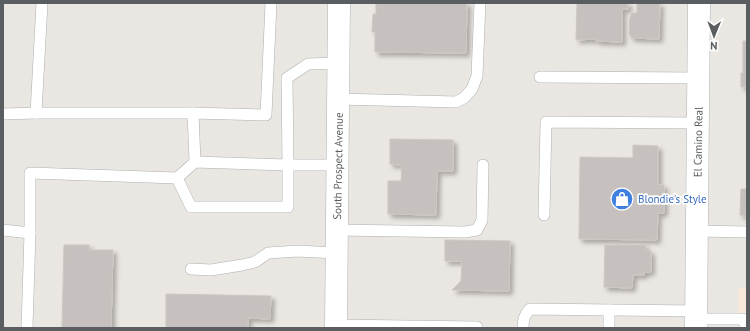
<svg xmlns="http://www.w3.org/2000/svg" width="750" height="331" viewBox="0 0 750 331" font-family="'PT Sans',sans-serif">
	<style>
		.commercial { fill: #f8e9d8 }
		.building { fill: #c6c1be; stroke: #cec7c0; filter: url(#shadow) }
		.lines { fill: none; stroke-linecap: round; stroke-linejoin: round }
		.lane-casing { stroke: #adb0b2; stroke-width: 12 }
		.secondary-casing { stroke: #aeb2b5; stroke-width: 23 }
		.lane { stroke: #fff; stroke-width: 11 }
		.secondary { stroke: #fff; stroke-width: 22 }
		.labels { text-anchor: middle; stroke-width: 3.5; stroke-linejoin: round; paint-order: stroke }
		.street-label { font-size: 11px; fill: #5a5e60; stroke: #fff }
		.shop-label { font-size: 11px; fill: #366cbe; stroke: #fff; text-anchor: start }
	</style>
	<defs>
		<filter id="shadow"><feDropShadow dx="3.5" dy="3.5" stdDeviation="2" flood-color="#0004"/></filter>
	</defs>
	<rect width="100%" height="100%" fill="#eae6e1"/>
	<rect class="commercial" x="739" y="288" width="8" height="40"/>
	<g class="building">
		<path d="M376,3H467L466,53L375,52V32H372L373,14H376Z"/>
		<path d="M577,3H628V9H622V42L596,41V39L576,40Z"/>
		<path d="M637,3H660L659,39L631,38V35H629L630,17H631V13H637Z"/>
		<path d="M743,41H747V87H741V73H743Z"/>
		<path d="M390,139L453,140V171H437L436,215L388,214V181H401L402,165L390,164Z"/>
		<path d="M633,145L658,146V185H664V213H658L657,240L579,239L580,157L633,158Z"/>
		<path d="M741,189H747V216L740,215Z"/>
		<path d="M445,240L510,241L509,291L452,290L461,281L462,261H445Z"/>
		<path d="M64,245H89V250H113L111,328H62Z"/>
		<path d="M605,245H646L645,251H651V272H644V275H633L632,288L604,287Z"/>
		<path d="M166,294L271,296L270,319L248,318V328H166Z"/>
	</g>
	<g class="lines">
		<g class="lane-casing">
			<g id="lane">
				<path d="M540,77L699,78"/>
				<path d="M338,99L456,102L464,98L472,89L477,76L480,3"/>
				<path d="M36,113H193"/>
				<path d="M3,114L36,113L42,3"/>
				<path d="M195,162L193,113L266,115L271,3"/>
				<path d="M177,178L195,162L288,165L287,78L308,64L339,63"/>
				<path d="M544,215L546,122L698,123"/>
				<path d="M3,230L30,233"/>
				<path d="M337,230L465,232L477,230L482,220L483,165"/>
				<path d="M697,231L747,232"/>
				<path d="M191,269L211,270L242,265L255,262L268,253L298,251L336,253"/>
				<path d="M697,319H743L747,328"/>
				<path d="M336,325L477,327"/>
				<path d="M27,328L30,233V173L177,178L191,207H288V165H338"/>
				<path d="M523,328C523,320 524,315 530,309L696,311"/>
				<path d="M609,328V310"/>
			</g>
		</g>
		<g class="secondary-casing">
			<g id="secondary">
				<path d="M336,328L339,3"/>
				<path d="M696,328L699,3"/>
			</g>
		</g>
		<use href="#lane" class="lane"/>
		<use href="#secondary" class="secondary"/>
	</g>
	<defs>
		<g id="shop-disc" transform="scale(1.15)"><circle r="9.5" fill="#3f7fe0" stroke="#fff"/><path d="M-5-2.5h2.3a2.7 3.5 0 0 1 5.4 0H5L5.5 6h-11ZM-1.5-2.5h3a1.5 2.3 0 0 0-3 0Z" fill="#fff"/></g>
	</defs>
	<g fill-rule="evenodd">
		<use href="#shop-disc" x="622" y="199"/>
	</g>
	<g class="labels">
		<g class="street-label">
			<text transform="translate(698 142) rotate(-89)" y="4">El Camino Real</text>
			<text transform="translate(338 166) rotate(-89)" y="4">South Prospect Avenue</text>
		</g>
		<g class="shop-label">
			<text x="638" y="203">Blondie's Style</text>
		</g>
	</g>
	<rect width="750" height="331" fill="none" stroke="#5a5e60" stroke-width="8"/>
	<g transform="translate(714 36) rotate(181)" stroke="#ffffff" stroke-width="3" paint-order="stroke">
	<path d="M0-3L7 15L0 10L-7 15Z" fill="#5a5e60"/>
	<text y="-6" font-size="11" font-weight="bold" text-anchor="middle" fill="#5a5e60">N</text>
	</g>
</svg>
